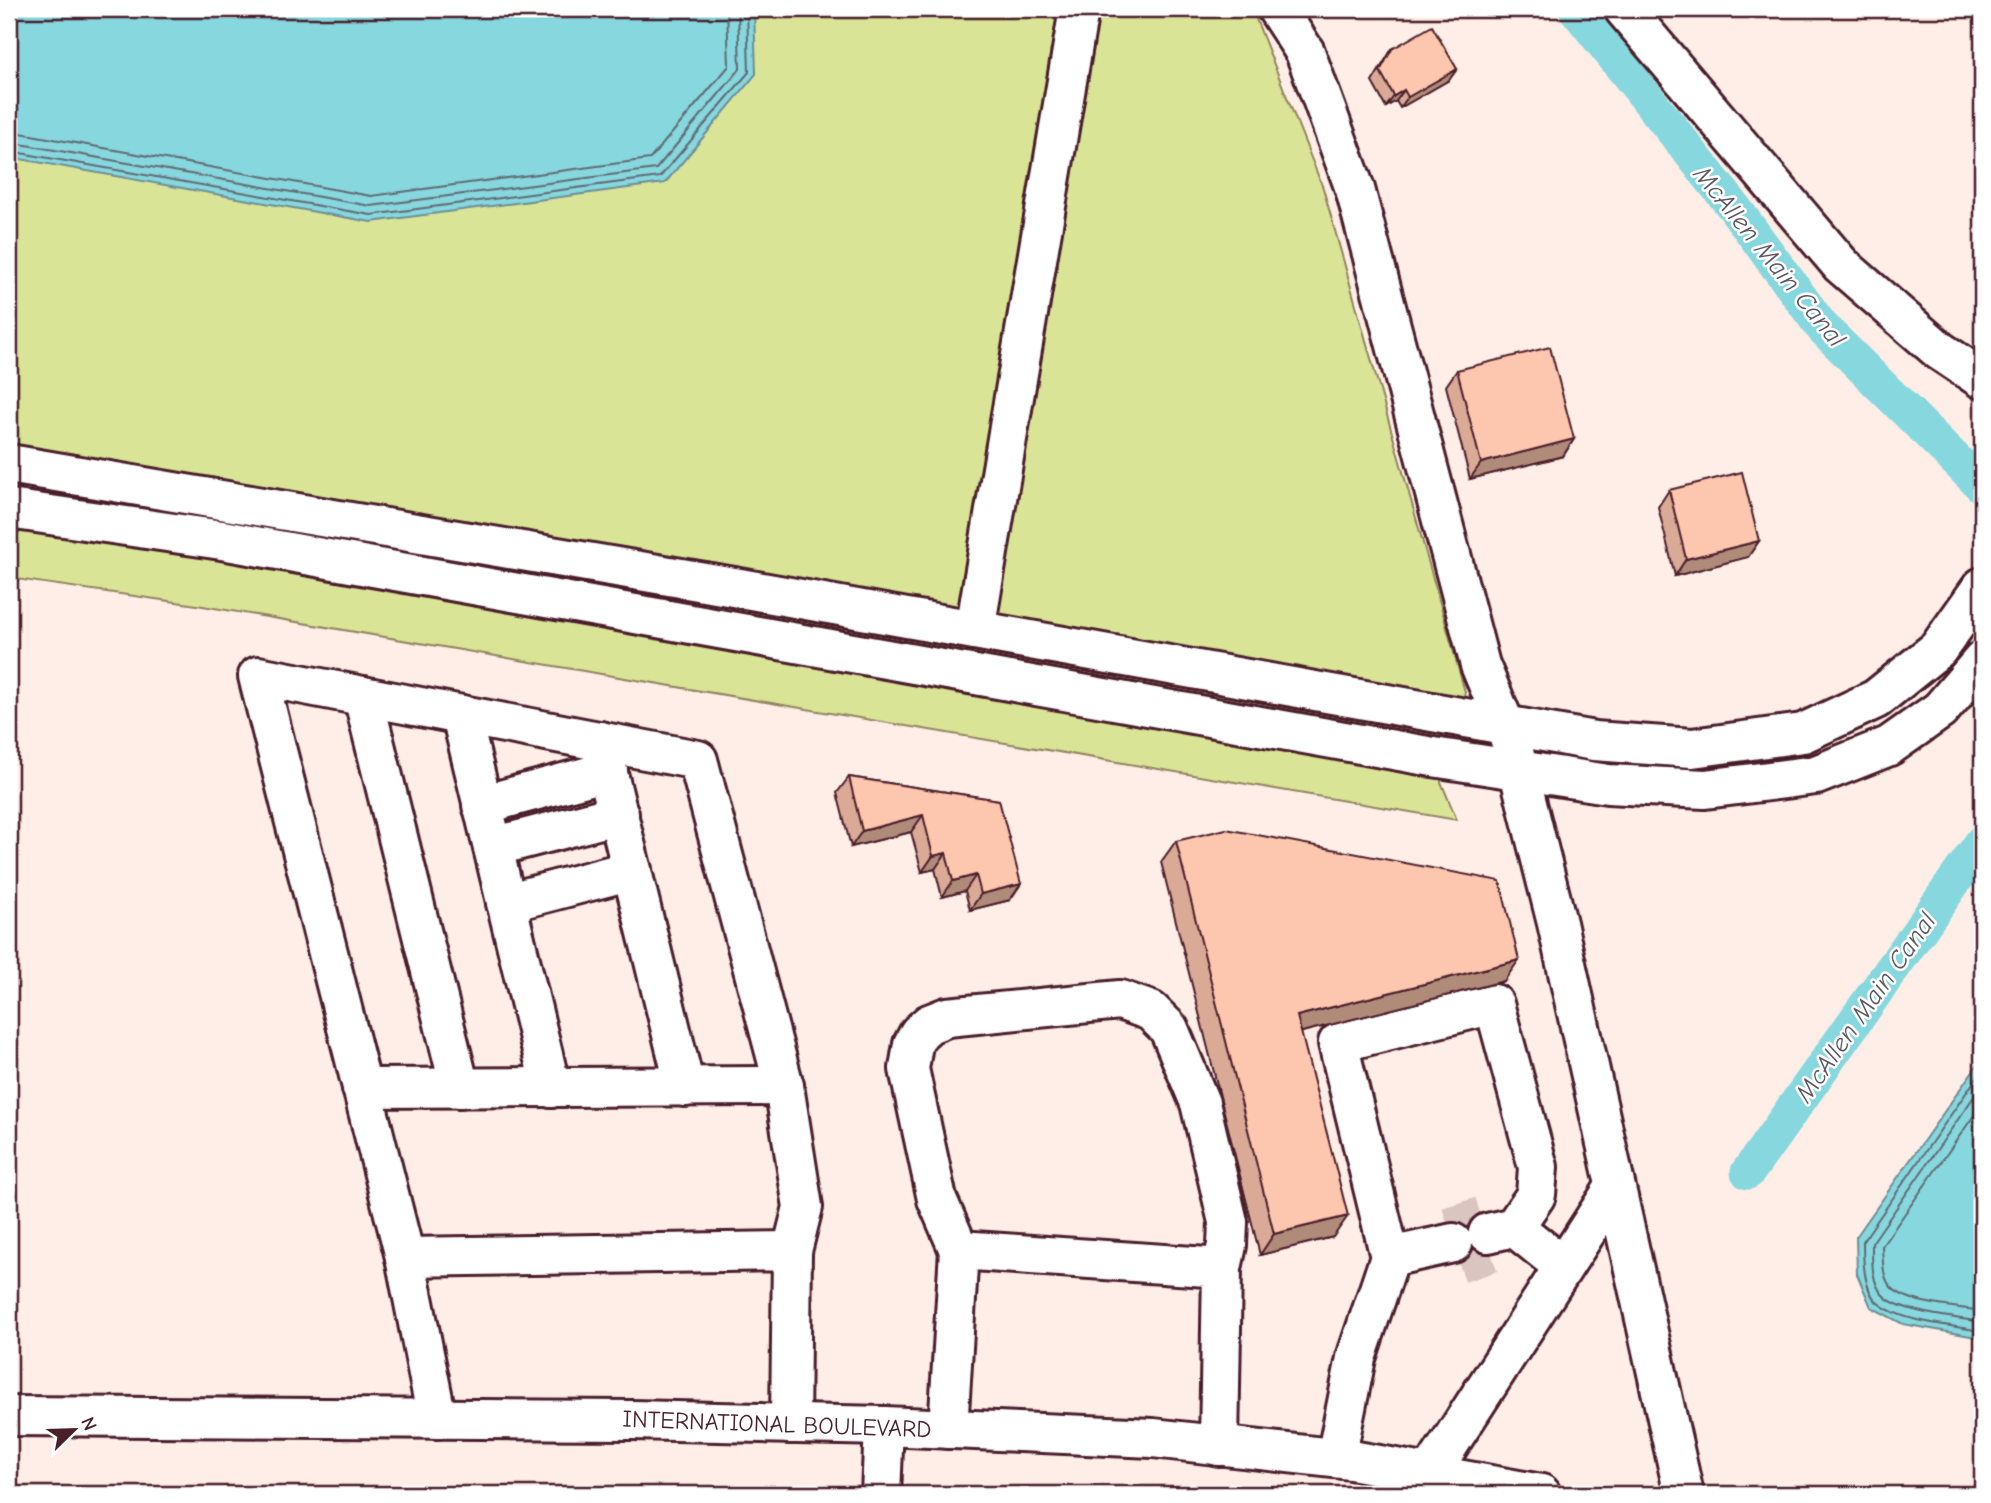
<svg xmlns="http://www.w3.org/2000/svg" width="1991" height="1503" viewBox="0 0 1991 1503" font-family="'Comic Neue',sans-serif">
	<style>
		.green { fill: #d9e496; stroke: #928260; stroke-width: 2 }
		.water { fill: #86d7de; stroke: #6e8d96; stroke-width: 2 }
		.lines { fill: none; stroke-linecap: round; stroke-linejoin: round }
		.shore { stroke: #626973; stroke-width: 2 }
		.canal { stroke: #86d7de; stroke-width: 35 }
		.minor-tunnel { stroke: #dac5c1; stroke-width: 38; stroke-dasharray: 38 19; stroke-linecap: butt }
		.minor-casing { stroke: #4a1f2b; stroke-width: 44 }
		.major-casing { stroke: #4a1f2b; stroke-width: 44 }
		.minor { stroke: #fff; stroke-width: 38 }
		.major { stroke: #fff; stroke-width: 38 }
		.wall { fill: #daaa96; stroke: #4a1f2b; stroke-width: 2 }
		.shaded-wall { fill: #b18b7a; stroke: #4a1f2b; stroke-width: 2 }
		.building { fill: #fdc6af; stroke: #4a1f2b; stroke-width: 2 }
		.labels { text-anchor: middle; stroke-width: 5; stroke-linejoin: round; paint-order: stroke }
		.street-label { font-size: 24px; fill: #4a1f2b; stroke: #fff }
		.water-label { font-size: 26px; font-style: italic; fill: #5c5661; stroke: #fff }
	</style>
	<rect width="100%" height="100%" fill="#feeee7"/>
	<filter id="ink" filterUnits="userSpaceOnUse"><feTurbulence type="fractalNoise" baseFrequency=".0143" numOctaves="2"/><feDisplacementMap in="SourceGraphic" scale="14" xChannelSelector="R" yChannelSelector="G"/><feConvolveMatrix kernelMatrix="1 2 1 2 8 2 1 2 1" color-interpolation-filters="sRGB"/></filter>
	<g filter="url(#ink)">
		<path class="green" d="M9,9H1252L1323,188L1465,692L1441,782L1457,820L197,605L9,578Z"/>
		<g class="water">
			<path d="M9,9H754L756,74L665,183L371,222L9,157Z"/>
			<path d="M1982,1058V1338L1903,1324L1871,1307L1857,1274L1856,1237Z"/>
		</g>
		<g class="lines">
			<g class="shore">
				<path d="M9,131L371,196L650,159L729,66L727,9"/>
				<path d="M9,142L371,206L656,169L740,69L738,9"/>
				<path d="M9,151L371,215L660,177L749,72L747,9"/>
				<path d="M1982,1070L1863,1241C1863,1258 1863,1290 1878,1303C1902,1323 1951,1325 1982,1331"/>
				<path d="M1982,1085L1872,1243C1872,1259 1871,1283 1883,1295C1899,1313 1958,1318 1982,1322"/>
				<path d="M1982,1104L1882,1246C1883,1260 1882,1279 1892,1288C1909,1305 1959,1307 1982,1311"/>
			</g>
			<g class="canal">
				<path d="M1576,9L1733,206L1822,327L1982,486"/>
				<path d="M1748,1172L1982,842"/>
			</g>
			<g class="minor-tunnel">
				<path d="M1448,1226L1481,1216"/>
				<path d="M1459,1264L1491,1253"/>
			</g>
			<g class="minor-casing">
				<g id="minor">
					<path d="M1277,9L1305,52L1355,189L1480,665L1505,725L1514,752L1557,923L1684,1494"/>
					<path d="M1624,9L1841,265L1940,351L1982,379"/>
					<path d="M9,464L734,587L1594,741L1692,748L1803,733L1876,699L1938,649L1982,587"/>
					<path d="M9,509L222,540L1433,757L1608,784L1705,789L1816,775L1889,746L1940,710L1982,661"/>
					<path d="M975,630L1079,9"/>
					<path d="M363,696L460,1088"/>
					<path d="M461,715L551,1088"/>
					<path d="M600,741L685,1087"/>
					<path d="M482,805L608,771"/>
					<path d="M493,847L619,814"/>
					<path d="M506,903L632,870"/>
					<path d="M362,1088L784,1086"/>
					<path d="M1514,1227L1563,1266"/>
					<path d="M405,1257L258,676L698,760L784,1086L803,1207L792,1251"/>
					<path d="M1390,1257L1453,1243"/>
					<path d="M437,1419L405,1257L792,1251L790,1424"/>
					<path d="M948,1429L959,1250"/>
					<path d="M1219,1446L1222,1268L1227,1245L1228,1222L1200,1103L1169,1029L1151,1011L1120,1000L947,1017L929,1024L919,1033L913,1044L909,1069L937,1199L959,1250L1222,1268"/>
					<path d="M1336,1458L1356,1358L1390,1257L1338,1043L1494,1004L1538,1167L1536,1195L1514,1227L1488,1233"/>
					<path d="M1430,1474L1615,1187"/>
					<path d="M881,1494L884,1426"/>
				</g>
			</g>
			<g class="major-casing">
				<path id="major" d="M9,1416L632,1420L884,1426L1153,1438L1351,1460L1541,1494"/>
			</g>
			<use href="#minor" class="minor"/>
			<use href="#major" class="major"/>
		</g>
		<g class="wall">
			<path d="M1392,49L1457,69L1449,80L1400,108L1396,101L1386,107L1372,82Z"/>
			<path d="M1457,370L1574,439L1563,456L1470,479L1446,386Z"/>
			<path d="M1669,490L1759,541L1748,557L1675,576L1658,507Z"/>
			<path d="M849,777L999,800L1010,900L970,910L965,891L942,897L935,869L922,872L911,832L851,847L837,793Z"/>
			<path d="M1176,841L1504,981L1301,1032L1333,1237L1260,1255L1161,862Z"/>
		</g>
		<g class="shaded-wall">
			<path d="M1457,69L1449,80L1400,108L1408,97Z"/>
			<path d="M1404,90L1396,101L1386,107L1394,96Z"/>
			<path d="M1574,439L1563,456L1470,479L1481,463Z"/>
			<path d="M1759,541L1748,557L1675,576L1686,559Z"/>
			<path d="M923,815L911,832L851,847L862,831Z"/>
			<path d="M946,853L935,869L922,872L933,856Z"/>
			<path d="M976,875L965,891L942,897L953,881Z"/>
			<path d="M1021,884L1010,900L970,910L981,894Z"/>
			<path d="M1519,960L1504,981L1282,1037L1297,1016Z"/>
			<path d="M1348,1216L1333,1237L1260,1255L1274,1234Z"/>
		</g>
		<g class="building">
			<path d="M1432,26L1457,69L1408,97L1404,90L1394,96L1380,71L1392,49Z"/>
			<path d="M1550,347L1574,439L1481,463L1457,370Z"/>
			<path d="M1742,472L1759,541L1686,559L1669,490Z"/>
			<path d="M849,777L999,800L1021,884L981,894L976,875L953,881L946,853L933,856L923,815L862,831Z"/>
			<path d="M1226,829L1500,881L1519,960L1297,1016L1348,1216L1274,1234L1176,841Z"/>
		</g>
	</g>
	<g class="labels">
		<g class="street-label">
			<text transform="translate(777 1424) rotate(2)" y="8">INTERNATIONAL BOULEVARD</text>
		</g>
		<g class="water-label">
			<text transform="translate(1770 256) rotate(51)" y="9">McAllen Main Canal</text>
			<text transform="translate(1865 1007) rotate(-55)" y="9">McAllen Main Canal</text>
		</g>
	</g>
	<rect width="1991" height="1503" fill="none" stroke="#fff" stroke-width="35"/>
	<rect x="18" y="18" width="1956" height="1468" fill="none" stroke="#4a1f2b" stroke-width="2.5" filter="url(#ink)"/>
	<g transform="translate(74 1430) rotate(67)" stroke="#ffffff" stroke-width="5" paint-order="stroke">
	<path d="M0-5L12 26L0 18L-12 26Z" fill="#4a1f2b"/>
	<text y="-10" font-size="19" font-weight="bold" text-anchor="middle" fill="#4a1f2b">N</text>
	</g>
</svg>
